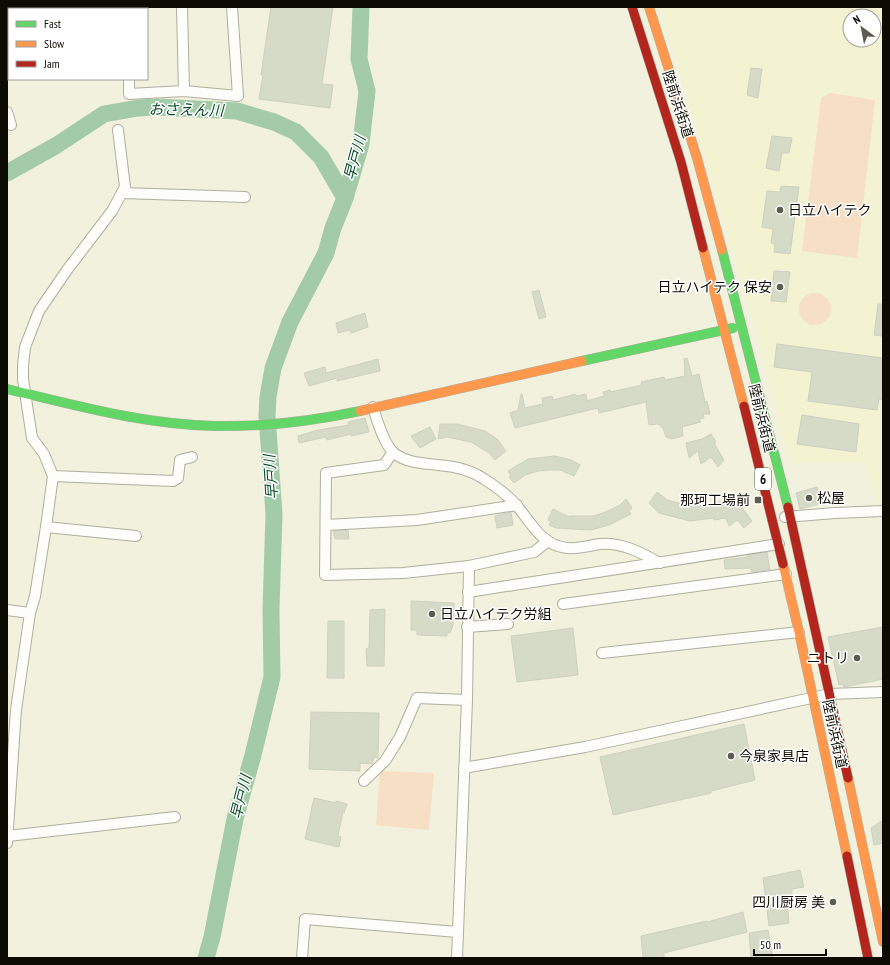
<svg xmlns="http://www.w3.org/2000/svg" width="890" height="965" viewBox="0 0 890 965" font-family="'PT Sans Narrow','Noto Sans JP',sans-serif">
	<style>
		.built { fill: #f3f2d1; fill-rule: evenodd }
		.green { fill: #f7dfc6 }
		.lines { fill: none; stroke-linecap: round; stroke-linejoin: round }
		.river { stroke: #a3cba8; stroke-width: 17 }
		.building { fill: #d6dbc7; stroke: #ced0c2 }
		.street-casing { stroke: #afae9f; stroke-width: 12 }
		.fast-casing { stroke: #afae9f; stroke-width: 10 }
		.slow-casing { stroke: #afae9f; stroke-width: 10 }
		.jam-casing { stroke: #afae9f; stroke-width: 10 }
		.street { stroke: #fdfdfa; stroke-width: 10 }
		.fast { stroke: #63d668; stroke-width: 9 }
		.slow { stroke: #ff974d; stroke-width: 9 }
		.jam { stroke: #b3261e; stroke-width: 9 }
		.poi-dot { fill: #5d5c50; stroke: #fff; stroke-width: 1.5 }
		.labels { text-anchor: middle; stroke-width: 3; stroke-linejoin: round; paint-order: stroke }
		.shield { fill: #fff; stroke: #56554f; stroke-width: 1 }
		.shield-label { font-size: 13px; font-weight: bold; fill: #0d0c03 }
		.street-label { font-size: 14px; fill: #0d0c03; stroke: #fff }
		.poi-label { font-size: 14px; fill: #0d0c03; stroke: #fff; text-anchor: start }
		.water-label { font-size: 15px; font-style: italic; fill: #084d26; stroke: #fff }
	</style>
	<rect width="100%" height="100%" fill="#f2f1de"/>
	<path class="built" d="M661,7H883V502L876,501L865,462L790,464L753,321ZM850,16H874V40H850Z"/>
	<g class="green">
		<path d="M830,93L875,100L857,258L802,251L821,98Z"/>
		<circle cx="815" cy="309" r="16"/>
		<path d="M380,771L434,773L429,830L376,825Z"/>
	</g>
	<g class="lines">
		<g class="river">
			<path d="M7,173L57,145L104,114L138,108L157,107L237,111L274,122L296,132L321,157L345,198"/>
			<path d="M206,958L212,937L235,819L253,755L272,677L271,609L274,514L267,416L268,397L273,368L290,322L326,253L333,228L345,198L361,144L367,91L359,59L361,7"/>
		</g>
	</g>
	<g class="building">
		<path d="M271,7H333L322,84L333,85L330,108L259,99L263,75H261Z"/>
		<path d="M751,68L762,69L758,98L747,95Z"/>
		<path d="M772,136L792,138L789,153H782L779,171L766,168Z"/>
		<path d="M781,186L799,187L790,254L774,252L775,244L771,243L773,229L762,227L767,191L780,192Z"/>
		<path d="M774,271L790,272L786,302L771,301Z"/>
		<path d="M539,290L546,317L539,319L532,292Z"/>
		<path d="M878,304H883V336L874,335Z"/>
		<path d="M365,313L368,327L351,333L350,330L338,333L336,323Z"/>
		<path d="M777,344L883,358V400L879,399L877,410L808,401L812,372L774,367Z"/>
		<path d="M687,358L692,376L699,374L705,402L707,401L710,414H703L704,418L699,419L701,422L682,427L683,436L671,439L666,437L663,428L658,424L649,425L646,402L599,413L598,408L515,428L510,413L518,410L521,394H522L525,408L543,404L542,398L552,396L553,400L575,394L577,396L586,394L587,401L604,396L603,392L610,390L611,392L642,385L641,382L664,377L665,380L685,376L684,359Z"/>
		<path d="M378,359L380,371L337,381V378L309,386L304,373L325,367L326,373Z"/>
		<path d="M802,415L859,424L856,452L797,444Z"/>
		<path d="M365,418L369,432L351,436V434L327,440L326,437L299,443L298,436L318,430L349,425L348,422Z"/>
		<path d="M440,424H457L485,431L497,439L506,451L495,460L489,453L471,442L447,437L438,439Z"/>
		<path d="M430,427L436,439L420,448L411,436Z"/>
		<path d="M711,434L715,440V445L724,460L718,467L711,457L701,464L698,451L689,458L686,443L702,439Z"/>
		<path d="M555,456L571,460L580,465L574,476L560,470H548L538,471L525,475L514,483L509,477L511,476L508,471L528,459Z"/>
		<path d="M817,487L822,503L800,509L796,493Z"/>
		<path d="M657,492L667,500L693,507L723,501L726,506L735,501L740,500L743,503L741,506L752,521L744,528L737,520L729,526L726,518L714,520V518L690,521L659,513L649,503Z"/>
		<path d="M626,499L632,508L629,511L631,514L609,525L591,530L556,528L549,525L551,522L548,520L553,509L569,517V516H593L606,512L620,505Z"/>
		<path d="M511,512L513,525L497,528L495,516Z"/>
		<path d="M348,530L349,539H335L333,531Z"/>
		<path d="M767,552L770,570L751,572V568L725,569L724,560L748,557V555Z"/>
		<path d="M411,601L454,603L453,625L450,633H447V636L417,635V630H411Z"/>
		<path d="M385,609L384,666H367L366,649L369,648L370,610Z"/>
		<path d="M328,621H344V678H327Z"/>
		<path d="M883,627V679L844,687L843,684L839,685L828,637Z"/>
		<path d="M573,628L578,675L517,682L511,636Z"/>
		<path d="M311,712L379,713L378,758L374,757L372,764L360,763V771L309,769Z"/>
		<path d="M744,724L755,780L711,791V793L613,815L600,757Z"/>
		<path d="M314,798L336,803V801L347,804L344,813L343,812L338,836L341,837L339,847L305,839Z"/>
		<path d="M883,820V843L874,845L871,828Z"/>
		<path d="M800,870L804,887L792,889V895L787,900L789,923L769,926L763,878Z"/>
		<path d="M743,912L747,932L664,953V958H643L641,936L707,921V922Z"/>
		<path d="M768,930L773,958H751L749,933Z"/>
	</g>
	<g class="lines">
		<g class="street-casing">
			<g id="street">
				<path d="M182,7L184,91"/>
				<path d="M111,9L117,7"/>
				<path d="M130,9V7"/>
				<path d="M7,51L9,50"/>
				<path d="M129,79V94L184,91L238,96L232,7"/>
				<path d="M7,112L11,125"/>
				<path d="M122,193L245,197"/>
				<path d="M373,407C376,418 385,447 395,454C408,463 422,463 438,465C454,466 471,470 484,479C495,486 509,496 517,506C529,520 539,540 558,546C571,551 587,546 600,544C622,542 642,553 660,563"/>
				<path d="M393,452L384,465L326,473L325,575L403,573L469,566L534,552L548,541"/>
				<path d="M53,476L173,481L178,478L180,460L192,457"/>
				<path d="M785,517L835,513L883,511"/>
				<path d="M326,525L417,520L517,505"/>
				<path d="M46,527L136,536"/>
				<path d="M468,592L779,544"/>
				<path d="M563,604L786,574"/>
				<path d="M7,610L30,613"/>
				<path d="M467,627L508,624"/>
				<path d="M602,653L799,632"/>
				<path d="M464,768L585,747L830,694L883,692"/>
				<path d="M364,781L385,761L400,737L417,698L467,700"/>
				<path d="M8,836L175,817"/>
				<path d="M7,843L16,710L30,613L35,596L46,527L53,476L44,454L32,438L23,379V366L25,347L39,311L67,270L112,211L125,187L118,130"/>
				<path d="M302,958L305,919L457,932"/>
				<path d="M457,958L467,700L469,566"/>
			</g>
		</g>
		<g class="fast-casing">
			<g id="fast">
				<path d="M722,250L788,507"/>
				<path d="M582,361L733,328"/>
				<path d="M7,389C75,405 145,425 216,426C264,427 313,421 360,411"/>
			</g>
		</g>
		<g class="slow-casing">
			<g id="slow">
				<path d="M649,7L697,158L722,250"/>
				<path d="M703,248L744,406"/>
				<path d="M360,411L582,361"/>
				<path d="M783,564L799,632L847,856"/>
				<path d="M848,778L883,942"/>
			</g>
		</g>
		<g class="jam-casing">
			<g id="jam">
				<path d="M33,7V9"/>
				<path d="M632,7L681,162L703,248"/>
				<path d="M744,406L783,564"/>
				<path d="M788,507L848,778"/>
				<path d="M847,856L868,958"/>
			</g>
		</g>
		<use href="#street" class="street"/>
		<use href="#fast" class="fast"/>
		<use href="#slow" class="slow"/>
		<use href="#jam" class="jam"/>
	</g>
	<g class="poi-dot">
		<circle cx="780" cy="210" r="4"/>
		<circle cx="780" cy="287" r="4"/>
		<circle cx="809" cy="498" r="4"/>
		<rect x="754" y="496" width="8" height="8" rx="2"/>
		<circle cx="432" cy="614" r="4"/>
		<circle cx="857" cy="658" r="4"/>
		<circle cx="731" cy="756" r="4"/>
		<circle cx="833" cy="902" r="4"/>
	</g>
	<g class="labels">
		<rect class="shield" x="755" y="468" width="16" height="22" rx="3"/>
		<g class="shield-label">
			<text x="763" y="484">6</text>
		</g>
		<g class="street-label">
			<text transform="translate(678 104) rotate(72)" y="5">陸前浜街道</text>
			<text transform="translate(762 418) rotate(76)" y="5">陸前浜街道</text>
			<text transform="translate(835 734) rotate(78)" y="5">陸前浜街道</text>
		</g>
		<g class="poi-label">
			<text x="788" y="215">日立ハイテク</text>
			<text x="772" y="292" text-anchor="end">日立ハイテク 保安</text>
			<text x="817" y="503">松屋</text>
			<text x="750" y="505" text-anchor="end">那珂工場前</text>
			<text x="440" y="619">日立ハイテク労組</text>
			<text x="849" y="663" text-anchor="end">ニトリ</text>
			<text x="739" y="761">今泉家具店</text>
			<text x="825" y="907" text-anchor="end">四川厨房 美</text>
		</g>
		<g class="water-label">
			<text transform="translate(186 110) rotate(1)" y="5">おさえん川</text>
			<text transform="translate(355 158) rotate(-75)" y="5">早戸川</text>
			<text transform="translate(271 477) rotate(-94)" y="5">早戸川</text>
			<text transform="translate(241 797) rotate(-76)" y="5">早戸川</text>
		</g>
	</g>
	<rect width="890" height="965" fill="none" stroke="#0d0c03" stroke-width="16"/>
	<rect x="8" y="8" width="140" height="72" fill="#ffffff" stroke="#9e9e9a"/>
	<rect x="16" y="21" width="20" height="6" fill="#63d668" stroke="#9e9e9a"/>
	<text x="44" y="28" font-size="12" fill="#0d0c03">Fast</text>
	<rect x="16" y="41" width="20" height="6" fill="#ff974d" stroke="#9e9e9a"/>
	<text x="44" y="48" font-size="12" fill="#0d0c03">Slow</text>
	<rect x="16" y="61" width="20" height="6" fill="#b3261e" stroke="#9e9e9a"/>
	<text x="44" y="68" font-size="12" fill="#0d0c03">Jam</text>
	<g transform="translate(862 28) rotate(328)"><circle r="19" fill="#ffffff" stroke="#9e9e9a"/>
	<path d="M0-3L7 15L0 10L-7 15Z" fill="#5d5c50"/>
	<text y="-6" font-size="11" font-weight="bold" text-anchor="middle" fill="#0d0c03">N</text>
	</g>
	<path d="M754 949v6h72v-6" fill="none" stroke="#0d0c03" stroke-width="2"/>
	<text x="760" y="949" font-size="12" fill="#0d0c03" stroke="#ffffff" stroke-width="3" paint-order="stroke">50 m</text>
</svg>
